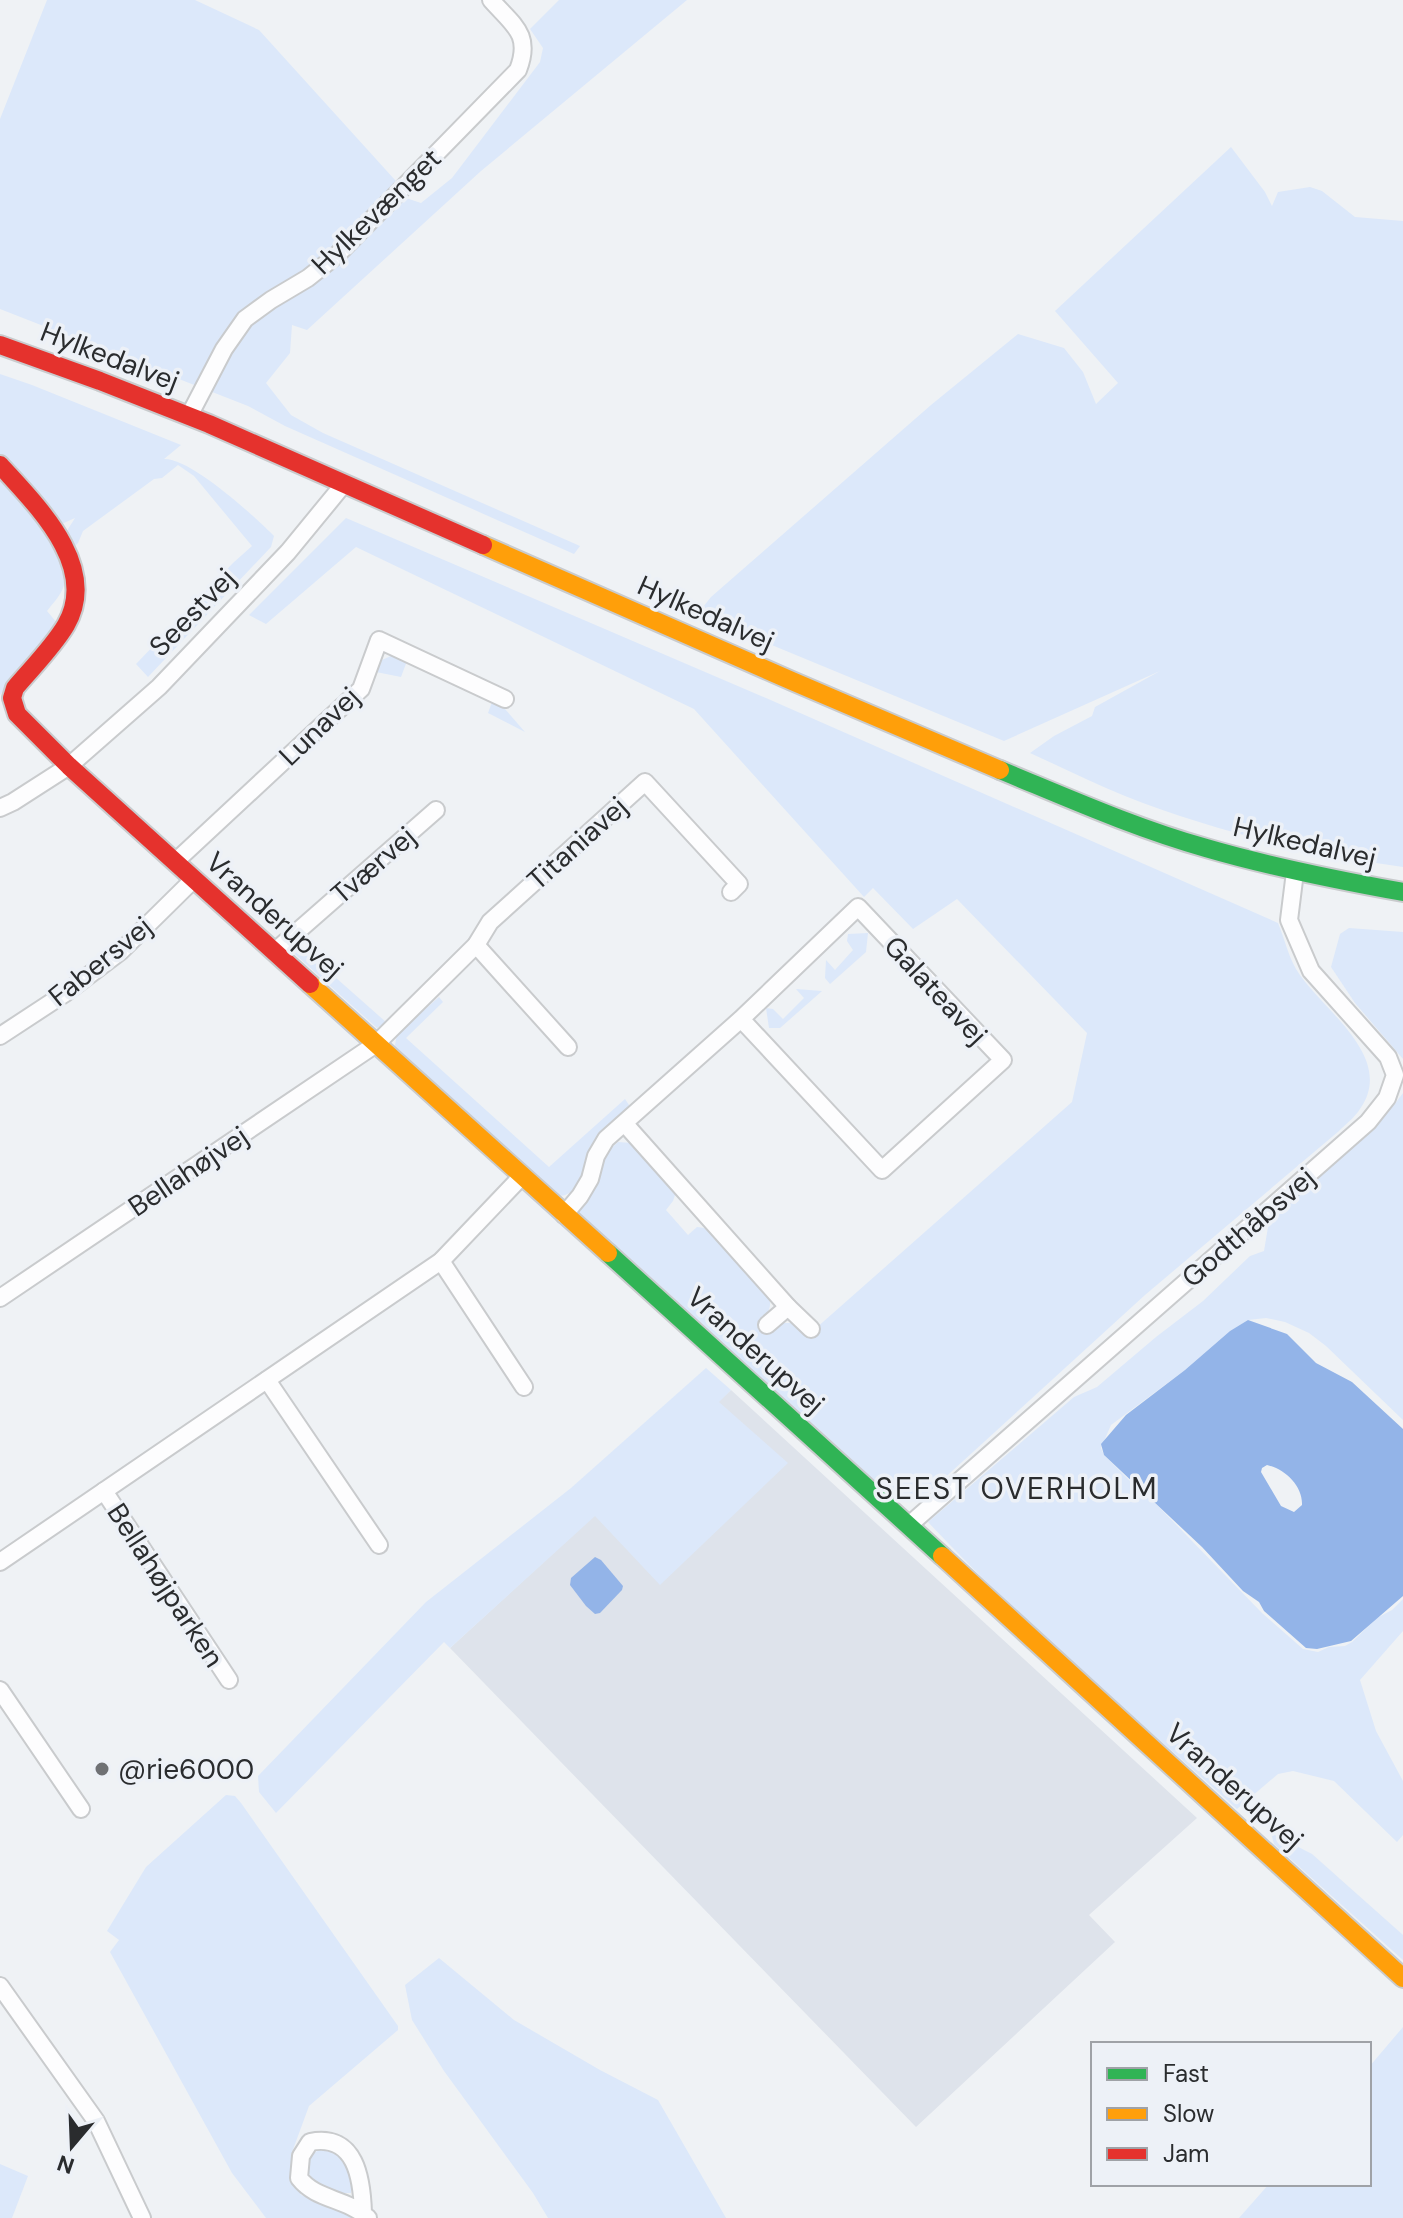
<svg xmlns="http://www.w3.org/2000/svg" width="1403" height="2218" viewBox="0 0 1403 2218" font-family="'DM Sans',sans-serif">
	<style>
		.built { fill: #dee3eb }
		.green { fill: #dce8fa }
		.water { fill: #93b4e8; fill-rule: evenodd }
		.lines { fill: none; stroke-linecap: round; stroke-linejoin: round }
		.street-casing { stroke: #c9cbcd; stroke-width: 20 }
		.fast-casing { stroke: #c9cbcd; stroke-width: 22 }
		.slow-casing { stroke: #c9cbcd; stroke-width: 22 }
		.jam-casing { stroke: #c9cbcd; stroke-width: 22 }
		.street { stroke: #fdfdfe; stroke-width: 16 }
		.fast { stroke: #30b455; stroke-width: 18 }
		.slow { stroke: #ff9f0a; stroke-width: 18 }
		.jam { stroke: #e5322d; stroke-width: 18 }
		.poi-dot { fill: #6f7174; stroke: #edf1f7; stroke-width: 3 }
		.labels { text-anchor: middle; stroke-width: 7; stroke-linejoin: round; paint-order: stroke }
		.street-label { font-size: 28px; fill: #2a2c2e; stroke: #edf1f7 }
		.poi-label { font-size: 28px; fill: #2a2c2e; stroke: #edf1f7; text-anchor: start }
		.neighbourhood-label { font-size: 30px; letter-spacing: 2px; fill: #2a2c2e; stroke: #edf1f7 }
	</style>
	<rect width="100%" height="100%" fill="#eff2f5"/>
	<path class="built" d="M731,1390L1197,1818L1089,1915L1115,1942L916,2127L450,1648Z"/>
	<g class="green">
		<path d="M47,0H195L259,30L395,180L406,198L421,203L452,178L540,62L543,48L530,29L559,0H687L481,171L307,330L292,325L290,353L266,383L291,415L323,433L580,546L574,554L285,426L248,406L0,309V119Z"/>
		<path d="M1231,147L1265,192L1272,206L1278,192L1310,187L1322,191L1355,217L1403,221V867C1308,854 1214,831 1125,796C1093,783 1061,767 1030,753L1054,736L1092,716L1095,707L1160,671L1004,741L762,641L703,614V607L711,597L931,405L1018,334L1064,348L1083,372L1096,404L1118,383L1055,311Z"/>
		<path d="M0,374L32,385L181,445L164,459C191,458 254,516 274,536L271,547L148,677L136,664L233,563L252,546L194,476L178,465L162,478L154,479L83,531L78,543L70,551L63,537L75,518L57,526L0,456Z"/>
		<path d="M0,477C19,498 69,555 64,585C62,594 53,603 47,611L57,623L0,695Z"/>
		<path d="M346,518L766,698L1278,923C1284,937 1288,955 1296,969C1320,1009 1397,1056 1360,1109C1355,1117 1346,1124 1339,1131L1145,1295L928,1493L911,1497L888,1494L578,1218L579,1208L607,1152L618,1142L632,1143L676,1192L673,1201L666,1210L688,1235L697,1227C703,1228 705,1227 709,1231C719,1239 768,1292 770,1302C771,1311 764,1317 759,1323L768,1331L781,1323H791L806,1337L1072,1102L1087,1033L957,899L913,929L873,888L864,897L694,709L356,547L266,624L249,615Z"/>
		<path d="M393,655L407,661L401,677L376,672L382,660Z"/>
		<path d="M492,702L505,709L525,732L488,713Z"/>
		<path d="M1349,928L1403,932V1059L1355,1003L1331,967L1340,934Z"/>
		<path d="M868,933L866,952L830,984L825,978L826,960L835,970L853,950L847,941L848,934Z"/>
		<path d="M292,939L387,1023L377,1028L287,947Z"/>
		<path d="M796,989L822,991L780,1028H769L766,1008L773,1009L783,1019L804,998Z"/>
		<path d="M439,997L443,1002L406,1038L549,1167L625,1099L631,1108C618,1121 601,1134 591,1150C583,1162 584,1179 573,1190C568,1195 563,1196 556,1196L397,1052L395,1045L397,1034Z"/>
		<path d="M1403,1093V1420L1326,1346L1309,1333L1285,1322L1266,1318L1248,1320L1230,1331L1185,1370L1111,1425L1101,1448L1104,1455L1136,1487L1157,1505L1262,1613L1303,1649L1318,1652L1329,1647L1345,1646L1352,1642L1377,1618L1392,1610L1403,1599V1631L1360,1680L1376,1731L1403,1781V1835L1397,1842L1334,1781L1293,1771L1278,1774L1237,1809C1133,1715 1024,1625 928,1522L1074,1397L1097,1387L1156,1337L1203,1301L1250,1256L1264,1251L1269,1221L1394,1105Z"/>
		<path d="M706,1368L731,1390L719,1402L788,1463L660,1585L595,1516L450,1648L444,1642L276,1813L259,1792L258,1776L426,1602L571,1488Z"/>
		<path d="M226,1795L235,1796L241,1803L398,2026V2030L309,2106L291,2155V2176L301,2195L360,2218H266L232,2173L110,1952L119,1940L107,1931L146,1867Z"/>
		<path d="M1271,1833L1312,1854L1403,1935V1960L1274,1844Z"/>
		<path d="M439,1958L514,2020L600,2070L658,2100L726,2218H548L533,2193L444,2071L412,2020L405,1985Z"/>
		<path d="M1403,2027V2218H1239L1269,2184H1369V2067Z"/>
		<path d="M327,2148C342,2152 354,2177 351,2193C333,2194 313,2185 306,2168C310,2156 314,2150 327,2148Z"/>
		<path d="M0,2164L28,2176L12,2218H0Z"/>
	</g>
	<g class="water">
		<path d="M1248,1320L1287,1334L1316,1363L1352,1382L1403,1429V1596L1351,1641L1317,1649L1306,1648L1264,1611L1259,1602L1243,1591L1202,1547L1104,1455L1101,1444L1126,1415L1185,1370L1230,1331ZM1267,1465C1285,1469 1303,1486 1302,1505L1294,1512L1281,1506L1261,1472L1262,1468Z"/>
		<path d="M595,1557L601,1560L623,1586L622,1590L600,1613L595,1614L586,1606L570,1585L571,1578Z"/>
	</g>
	<g class="lines">
		<g class="street-casing">
			<g id="street">
				<path d="M189,416L224,349L245,319L271,300L308,278L338,254L518,70C532,34 513,25 491,0"/>
				<path d="M0,808L13,802L69,766L159,687L288,552L343,485"/>
				<path d="M175,862L361,689L379,640L505,699"/>
				<path d="M476,945L568,1047"/>
				<path d="M274,952L436,810"/>
				<path d="M0,1036L64,994L121,951L194,879"/>
				<path d="M625,1124L788,1307L811,1329"/>
				<path d="M564,1215L580,1196L590,1179L596,1156L606,1139L741,1019L858,907L1003,1060L882,1170L741,1019"/>
				<path d="M441,1261L524,1387"/>
				<path d="M0,1298L376,1044L476,945L490,922L645,782L739,884L731,892"/>
				<path d="M767,1325L788,1307"/>
				<path d="M267,1380L379,1545"/>
				<path d="M104,1491L229,1680"/>
				<path d="M908,1526L1368,1122L1387,1098L1395,1075L1388,1057L1311,971L1289,920L1295,872"/>
				<path d="M0,1562L441,1261L522,1176"/>
				<path d="M0,1690L81,1809"/>
				<path d="M0,1986L96,2121L142,2218"/>
				<path d="M363,2213C362,2179 356,2133 310,2142L301,2156L299,2178C317,2201 345,2197 368,2218"/>
			</g>
		</g>
		<g class="fast-casing">
			<g id="fast">
				<path d="M1000,770C1068,798 1135,828 1206,848C1271,867 1337,880 1403,892"/>
				<path d="M608,1253L942,1556"/>
			</g>
		</g>
		<g class="slow-casing">
			<g id="slow">
				<path d="M483,545L792,681L1000,770"/>
				<path d="M310,984L608,1253"/>
				<path d="M942,1556L1403,1978"/>
			</g>
		</g>
		<g class="jam-casing">
			<g id="jam">
				<path d="M0,345L100,381L209,424L483,545"/>
				<path d="M0,465C36,505 100,566 66,625C53,647 31,669 15,688L12,698L17,714L69,766L310,984"/>
			</g>
		</g>
		<use href="#street" class="street"/>
		<use href="#fast" class="fast"/>
		<use href="#slow" class="slow"/>
		<use href="#jam" class="jam"/>
	</g>
	<circle class="poi-dot" cx="102" cy="1769" r="8"/>
	<g class="labels">
		<g class="street-label">
			<text transform="translate(376 211) rotate(-44)" y="10">Hylkevænget</text>
			<text transform="translate(110 356) rotate(21)" y="10">Hylkedalvej</text>
			<text transform="translate(192 612) rotate(-46)" y="10">Seestvej</text>
			<text transform="translate(706 613) rotate(24)" y="10">Hylkedalvej</text>
			<text transform="translate(319 726) rotate(-44)" y="10">Lunavej</text>
			<text transform="translate(1305 842) rotate(13)" y="10">Hylkedalvej</text>
			<text transform="translate(577 843) rotate(-42)" y="10">Titaniavej</text>
			<text transform="translate(373 865) rotate(-41)" y="10">Tværvej</text>
			<text transform="translate(275 915) rotate(42)" y="10">Vranderupvej</text>
			<text transform="translate(100 961) rotate(-39)" y="10">Fabersvej</text>
			<text transform="translate(936 990) rotate(47)" y="10">Galateavej</text>
			<text transform="translate(188 1171) rotate(-34)" y="10">Bellahøjvej</text>
			<text transform="translate(1248 1227) rotate(-41)" y="10">Godthåbsvej</text>
			<text transform="translate(756 1350) rotate(42)" y="10">Vranderupvej</text>
			<text transform="translate(166 1585) rotate(57)" y="10">Bellahøjparken</text>
			<text transform="translate(1235 1786) rotate(42)" y="10">Vranderupvej</text>
		</g>
		<g class="poi-label">
			<text x="118" y="1779">@rie6000</text>
		</g>
		<g class="neighbourhood-label">
			<text x="1017" y="1499">SEEST OVERHOLM</text>
		</g>
	</g>
	<rect x="1091" y="2042" width="280" height="144" fill="#edf1f7" stroke="#9fa2a7" stroke-width="2"/>
	<rect x="1107" y="2068" width="40" height="12" fill="#30b455" stroke="#9fa2a7" stroke-width="2"/>
	<text x="1163" y="2082" font-size="24" fill="#2a2c2e">Fast</text>
	<rect x="1107" y="2108" width="40" height="12" fill="#ff9f0a" stroke="#9fa2a7" stroke-width="2"/>
	<text x="1163" y="2122" font-size="24" fill="#2a2c2e">Slow</text>
	<rect x="1107" y="2148" width="40" height="12" fill="#e5322d" stroke="#9fa2a7" stroke-width="2"/>
	<text x="1163" y="2162" font-size="24" fill="#2a2c2e">Jam</text>
	<g transform="translate(72 2146) rotate(199)" stroke="#edf1f7" stroke-width="6" paint-order="stroke">
	<path d="M0-6L14 30L0 20L-14 30Z" fill="#2a2c2e"/>
	<text y="-12" font-size="22" font-weight="bold" text-anchor="middle" fill="#2a2c2e">N</text>
	</g>
</svg>
